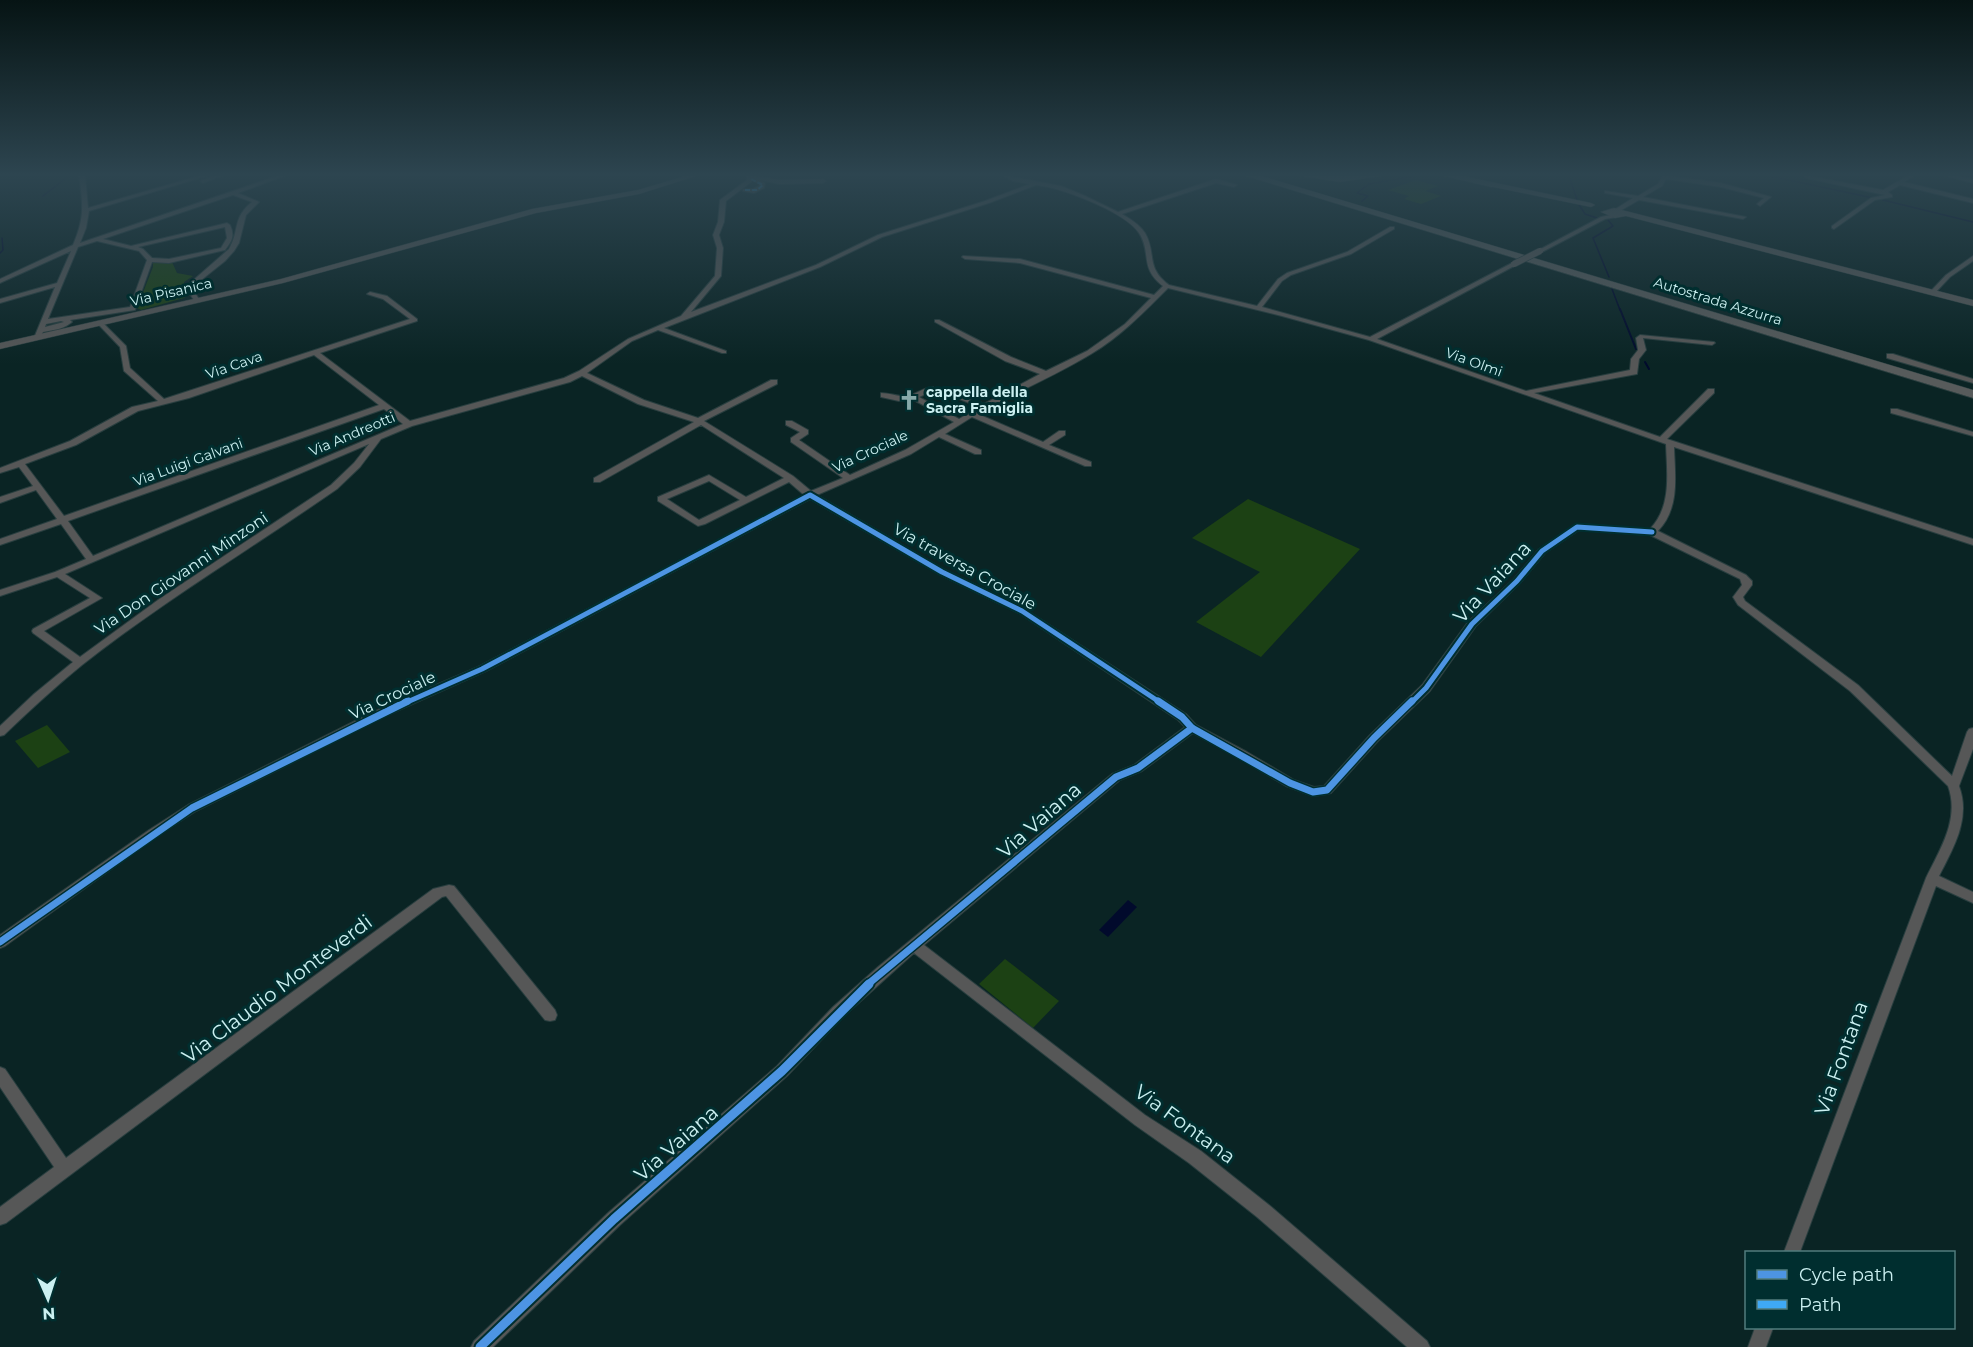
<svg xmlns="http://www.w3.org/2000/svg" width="1973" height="1347" viewBox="0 0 1973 1347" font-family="Montserrat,sans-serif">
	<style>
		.green { fill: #1c4114 }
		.water { fill: #010a2c }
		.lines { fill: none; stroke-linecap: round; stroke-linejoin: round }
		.stream-far1 { stroke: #010a2c; stroke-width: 1.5 }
		.stream { stroke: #010a2c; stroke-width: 2 }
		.minor-casing { stroke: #283e3f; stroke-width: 2 }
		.tertiary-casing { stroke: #283e3f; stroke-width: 1 }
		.secondary-casing { stroke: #283e3f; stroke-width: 1 }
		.motorway-casing { stroke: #283e3f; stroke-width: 1 }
		.minor { fill: #565757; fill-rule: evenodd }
		.tertiary { fill: #565757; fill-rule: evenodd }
		.secondary { fill: #565858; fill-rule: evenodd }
		.motorway { fill: #575b5b; fill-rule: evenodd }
		.minor-bridge-casing { stroke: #283e3f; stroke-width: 7; stroke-linecap: butt }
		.minor-bridge { stroke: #565757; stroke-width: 6 }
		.quiet { stroke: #3fa9f5; stroke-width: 2; stroke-dasharray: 5 2; stroke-linecap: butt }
		.cycleway-far2-casing { stroke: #002e2f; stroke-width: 9 }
		.cycleway-far1-casing { stroke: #002e2f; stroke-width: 10 }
		.cycleway-casing { stroke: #002e2f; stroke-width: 13 }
		.cycleway-far2 { stroke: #4d94e3; stroke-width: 5 }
		.cycleway-far1 { stroke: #4d94e3; stroke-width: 7 }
		.cycleway { stroke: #4d94e3; stroke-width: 9 }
		.labels { text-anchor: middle; stroke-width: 6; stroke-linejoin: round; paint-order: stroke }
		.far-street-label { font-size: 14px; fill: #cbf0f1; stroke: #002e2f }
		.far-poi-label { font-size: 14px; font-weight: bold; fill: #cbf0f1; stroke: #002e2f; text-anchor: start }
		.street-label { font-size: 16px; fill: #cbf0f1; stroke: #002e2f }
		.near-street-label { font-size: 20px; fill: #cbf0f1; stroke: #002e2f }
	</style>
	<rect width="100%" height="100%" fill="#0a2424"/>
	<g class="green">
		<path d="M1416,180L1438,186L1425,191L1441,196L1421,204L1404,199L1409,196L1388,190Z"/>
		<path d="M153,261L172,262L177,273L193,276L184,282L186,296L184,298L141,310L137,308L153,267Z"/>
		<path d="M1248,499L1360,549L1261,657L1196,622L1260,572L1192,538Z"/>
		<path d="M47,725L70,752L38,768L15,741Z"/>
		<path d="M1005,959L1059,1001L1033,1028L979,984Z"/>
	</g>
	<path class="water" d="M1128,900L1137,907L1108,937L1099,930Z"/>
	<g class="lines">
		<g class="stream-far1">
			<path d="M1569,175L1577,200"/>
			<path d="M1765,175L1873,198"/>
			<path d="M43,196L70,175"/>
			<path d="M1883,200L1973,222"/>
			<path d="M1362,201L1368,196L1357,193L1369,184L1415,176"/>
			<path d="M1578,203L1585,214L1597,218"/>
			<path d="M1608,220L1613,226L1593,238L1609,277"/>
			<path d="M0,253L3,250L2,238"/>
			<path d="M1612,289L1620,310"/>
		</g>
		<g class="stream">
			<path d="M1620,309L1636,349"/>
			<path d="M1645,362L1649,369"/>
		</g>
		<g class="minor-casing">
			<g id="minor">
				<path d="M79,175H85L88,208L202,175H210L89,211L86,228L80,243L280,175H287L238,193L259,202L246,215L239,243L234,251L225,261L195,285L193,290L199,299L198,300H194L187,290L189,284L229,249C240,230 232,218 252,202L233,195L103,239L131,246L227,223L230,225C235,236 232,241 225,250L169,263L152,262L135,310L70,320L72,322C64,329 54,330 43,332L39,339H35L34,338L55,287L0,303V299L57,283L71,251L2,282L0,283V279L73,245C85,217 83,205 79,175ZM225,227L227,238L221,248L169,259L152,258L143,249L138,247ZM97,241L139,251L147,260L130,307L48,319L78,247ZM61,321L64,322L45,327L46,324Z"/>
				<path d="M216,175H224L203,183L200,181Z"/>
				<path d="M747,175L780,180L823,179L826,181L823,183L780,184L760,180L765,183L764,188L754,193L743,191V189H753L759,186V184L752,180L751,182L726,201L724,222L719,235L723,248L721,276L691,312L816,265L878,235L985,201L1030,184L1013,181L1002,175L1061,186L1083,195L1118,212L1216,179L1237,185L1234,187L1216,183L1122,214C1130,219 1139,224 1145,233C1157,254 1145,267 1169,285L1257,306L1278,279L1287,273L1347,252L1390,227H1394V229L1351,254L1291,275L1282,281L1262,307L1370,337L1512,263H1516V265L1377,339L1526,391L1630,370L1631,359L1638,350L1636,338L1640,335L1714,342L1715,343L1712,345L1643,338L1646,350L1639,359L1637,374L1534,393L1660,437L1708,389H1714V393L1667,439L1973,539V545L1674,447C1675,477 1680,508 1658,531L1746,575L1752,581V585L1743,597L1745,601L1858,685L1952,776L1967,732L1969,729L1973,728V749L1959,786C1971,818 1954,847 1939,876L1973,892V903L1936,886L1800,1252H1784L1926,878C1940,849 1960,819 1948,786L1850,691L1738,605L1733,597L1742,585L1740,579L1650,535L1579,530L1545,553L1520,583L1476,626L1430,691L1378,741L1331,793L1327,794L1313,796L1286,786L1239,758L1193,733L1142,771L1120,780L924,945L1145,1115L1201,1151L1269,1205L1427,1341L1430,1347H1407L1257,1217L1189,1163L1135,1125L914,953L843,1017L787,1076L620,1225L493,1347H471L474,1341L608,1213L777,1066L833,1007L878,967L1112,774L1134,765L1185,727L1178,720L1019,613L939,574L810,499L486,671L381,718L196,811L157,836L5,946L0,948V935L149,830L188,805L373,712L478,667L804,495L789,482L705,524L698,526L658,501V497L709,475L746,497L784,478L701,425L600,482H594V478L694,422L638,404L582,376L570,382L412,426L381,439L360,467L337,489C252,548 163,601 82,665C55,687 29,711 4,735L0,736V726L34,694L73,662L33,633L32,631L33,629L90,598L57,577L0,596V590L55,572L86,559L61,524L0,545V539L57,519L36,490L0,503V497L33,486L19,467L0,473V468L70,441L132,407L158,401L124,371L120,347L98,324V322H102L126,346L130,368L164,399L410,319L383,299L367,294L370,292L387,296L417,319V321L320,353L410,421L564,378L579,371L628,339L681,316L715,276L717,248L713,235L718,222L720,200L747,180ZM1036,185C1060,187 1126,212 1139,233C1152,253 1139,268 1163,286L1154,295L1020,259L963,256L962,257L965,259L1020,263L1151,298L1125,324L1087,351L1046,371L1011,357L939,320H935V322L1005,361L1040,374L984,404L958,392H952V396L979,407L959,419L919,397L933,391V387C924,387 917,394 908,396C898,397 890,393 881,393V397L899,401L912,399L954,422L905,450L850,475L799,440L808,434V430L792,421H786V425L800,432L791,438V442L843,478L811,491L793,476L704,421L777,384V380H771L698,418L644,400L587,373L632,341L658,330L722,353H726V351L664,328L820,267L882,237L989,203ZM1168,288L1282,316L1369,340L1666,444C1667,474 1672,506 1650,529L1577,524L1539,549L1514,579L1468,622L1422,685L1370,735L1324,786L1314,787L1294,780L1247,752L1196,725L1186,714L1025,609L945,570L817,495L911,454L939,437L975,454H981V450L945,434L972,417L1085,466H1091V462L1049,445L1065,435V431H1059L1043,442L978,414C1015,392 1055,376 1091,354C1121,336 1144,312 1168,288ZM314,355L379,405L64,516L25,464L76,445L138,411L189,398ZM384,409L403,424L93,556L68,521ZM369,444L354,463L331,485L158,600L80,657L44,631L102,598L65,574ZM709,481L740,500L699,520L667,499Z"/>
				<path d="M1663,175L1721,183L1771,197L1760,206L1757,204L1764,198L1721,187L1666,179L1662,186L1643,197L1746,217L1743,219L1639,200L1618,212H1614V210L1633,198L1605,193V191L1638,196L1658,184Z"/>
				<path d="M1804,175L1883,190L1909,175H1915L1904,182L1973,199V203L1900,185L1888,192L1892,195V197L1875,200L1834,229L1832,228V226L1871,198L1885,195L1806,178Z"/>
				<path d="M1942,175H1952L1973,179V183Z"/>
				<path d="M1615,214L1617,215V217L1605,219L1542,252L1537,251L1601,217Z"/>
				<path d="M1973,256V261L1950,277L1934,294H1930V292L1946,275Z"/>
				<path d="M1887,354H1893L1973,379V383L1887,358Z"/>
				<path d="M1891,409H1897L1973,432V436L1891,413Z"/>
				<path d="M449,885L454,886L555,1010L557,1015L555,1020L550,1021L545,1020L446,896L442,897L6,1223L0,1225V1207L54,1167L0,1087V1067L5,1069L66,1158L433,889Z"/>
				<path d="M1755,1328H1773L1766,1347H1748Z"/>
			</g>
		</g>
		<g class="tertiary-casing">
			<path id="tertiary" d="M689,175H699L639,194L536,213L283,283L0,349V343L281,279L532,209L638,190Z"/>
		</g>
		<g class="secondary-casing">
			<g id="secondary">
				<path d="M1477,179L1591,203L1595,205L1591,207L1474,183Z"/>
				<path d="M1614,208L1973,300V306L1626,216L1615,218L1601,212Z"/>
			</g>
		</g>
		<g class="motorway-casing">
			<g id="motorway">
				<path d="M1243,175H1258L1973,390V398Z"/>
				<path d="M1295,175H1388L1340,182Z"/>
				<path d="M1439,175H1460L1497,184L1492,187Z"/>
			</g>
		</g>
		<use href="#minor" class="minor"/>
		<use href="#tertiary" class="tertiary"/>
		<use href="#secondary" class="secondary"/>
		<use href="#motorway" class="motorway"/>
		<g class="minor-bridge-casing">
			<path id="minor-bridge" d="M1514,264L1540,251"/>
		</g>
		<use href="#minor-bridge" class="minor-bridge"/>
		<path class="quiet" d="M745,190H757L763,185L751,179"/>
		<g class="cycleway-far2-casing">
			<g id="cycleway-far2">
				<path d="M405,703L482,669L810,495L942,572L1022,611L1161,703"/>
				<path d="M1411,703L1426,688L1472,624L1517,581L1542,551L1577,527L1652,532"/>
			</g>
		</g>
		<g class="cycleway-far1-casing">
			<g id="cycleway-far1">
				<path d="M1158,701L1182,717L1192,728"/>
				<path d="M0,942L192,808L408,701"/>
				<path d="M867,985L1116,777L1138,768L1192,728L1290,783L1313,792L1327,790L1374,738L1412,701"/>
			</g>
		</g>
		<g class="cycleway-casing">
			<path id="cycleway" d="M480,1347L614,1219L782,1071L869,984"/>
		</g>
		<use href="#cycleway-far2" class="cycleway-far2"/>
		<use href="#cycleway-far1" class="cycleway-far1"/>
		<use href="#cycleway" class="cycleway"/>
	</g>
	<linearGradient id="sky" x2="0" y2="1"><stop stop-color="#061414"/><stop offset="0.48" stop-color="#2d4550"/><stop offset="1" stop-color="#2d4550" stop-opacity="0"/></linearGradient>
	<rect width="1973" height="364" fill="url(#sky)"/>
	<defs>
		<g id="church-bare" transform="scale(1.62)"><path d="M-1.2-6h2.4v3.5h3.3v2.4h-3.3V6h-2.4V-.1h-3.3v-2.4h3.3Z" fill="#87a9a9" stroke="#002e2f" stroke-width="2.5" paint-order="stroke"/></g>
	</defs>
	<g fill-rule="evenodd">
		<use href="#church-bare" x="909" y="400"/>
	</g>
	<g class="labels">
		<g class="far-street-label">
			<text transform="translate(171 292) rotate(-13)" y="5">Via Pisanica</text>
			<text transform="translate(1718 301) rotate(17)" y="5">Autostrada Azzurra</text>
			<text transform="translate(1474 362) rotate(20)" y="5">Via Olmi</text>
			<text transform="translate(234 365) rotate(-19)" y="5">Via Cava</text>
			<text transform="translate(352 434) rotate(-23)" y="5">Via Andreotti</text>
			<text transform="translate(870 451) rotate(-25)" y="5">Via Crociale</text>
			<text transform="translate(188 462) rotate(-20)" y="5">Via Luigi Galvani</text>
		</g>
		<g class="far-poi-label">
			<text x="926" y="397">cappella della<tspan x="926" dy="16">Sacra Famiglia</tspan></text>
		</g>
		<g class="street-label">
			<text transform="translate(965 566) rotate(29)" y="6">Via traversa Crociale</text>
			<text transform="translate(181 573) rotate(-34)" y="6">Via Don Giovanni Minzoni</text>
			<text transform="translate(392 695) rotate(-25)" y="6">Via Crociale</text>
		</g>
		<g class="near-street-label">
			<text transform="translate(1492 582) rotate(-47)" y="7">Via Vaiana</text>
			<text transform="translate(1039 820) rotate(-41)" y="7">Via Vaiana</text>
			<text transform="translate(277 989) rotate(-37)" y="7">Via Claudio Monteverdi</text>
			<text transform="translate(1841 1058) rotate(-70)" y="7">Via Fontana</text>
			<text transform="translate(1185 1124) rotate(36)" y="7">Via Fontana</text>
			<text transform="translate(676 1143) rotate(-41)" y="7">Via Vaiana</text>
		</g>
	</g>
	<rect x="1745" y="1251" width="210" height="78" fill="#002e2f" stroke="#517c7d" stroke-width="1.5"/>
	<rect x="1757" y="1270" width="30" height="9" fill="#4d94e3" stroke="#517c7d" stroke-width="1.5"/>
	<text x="1799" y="1281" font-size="18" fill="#cbf0f1">Cycle path</text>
	<rect x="1757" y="1300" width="30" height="9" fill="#3fa9f5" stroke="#517c7d" stroke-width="1.5"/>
	<text x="1799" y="1311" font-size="18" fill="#cbf0f1">Path</text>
	<g transform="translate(48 1299) rotate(177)" stroke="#002e2f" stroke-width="4.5" paint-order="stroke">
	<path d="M0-4.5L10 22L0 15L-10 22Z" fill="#cbf0f1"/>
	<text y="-9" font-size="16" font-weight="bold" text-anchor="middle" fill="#cbf0f1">N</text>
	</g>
</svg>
